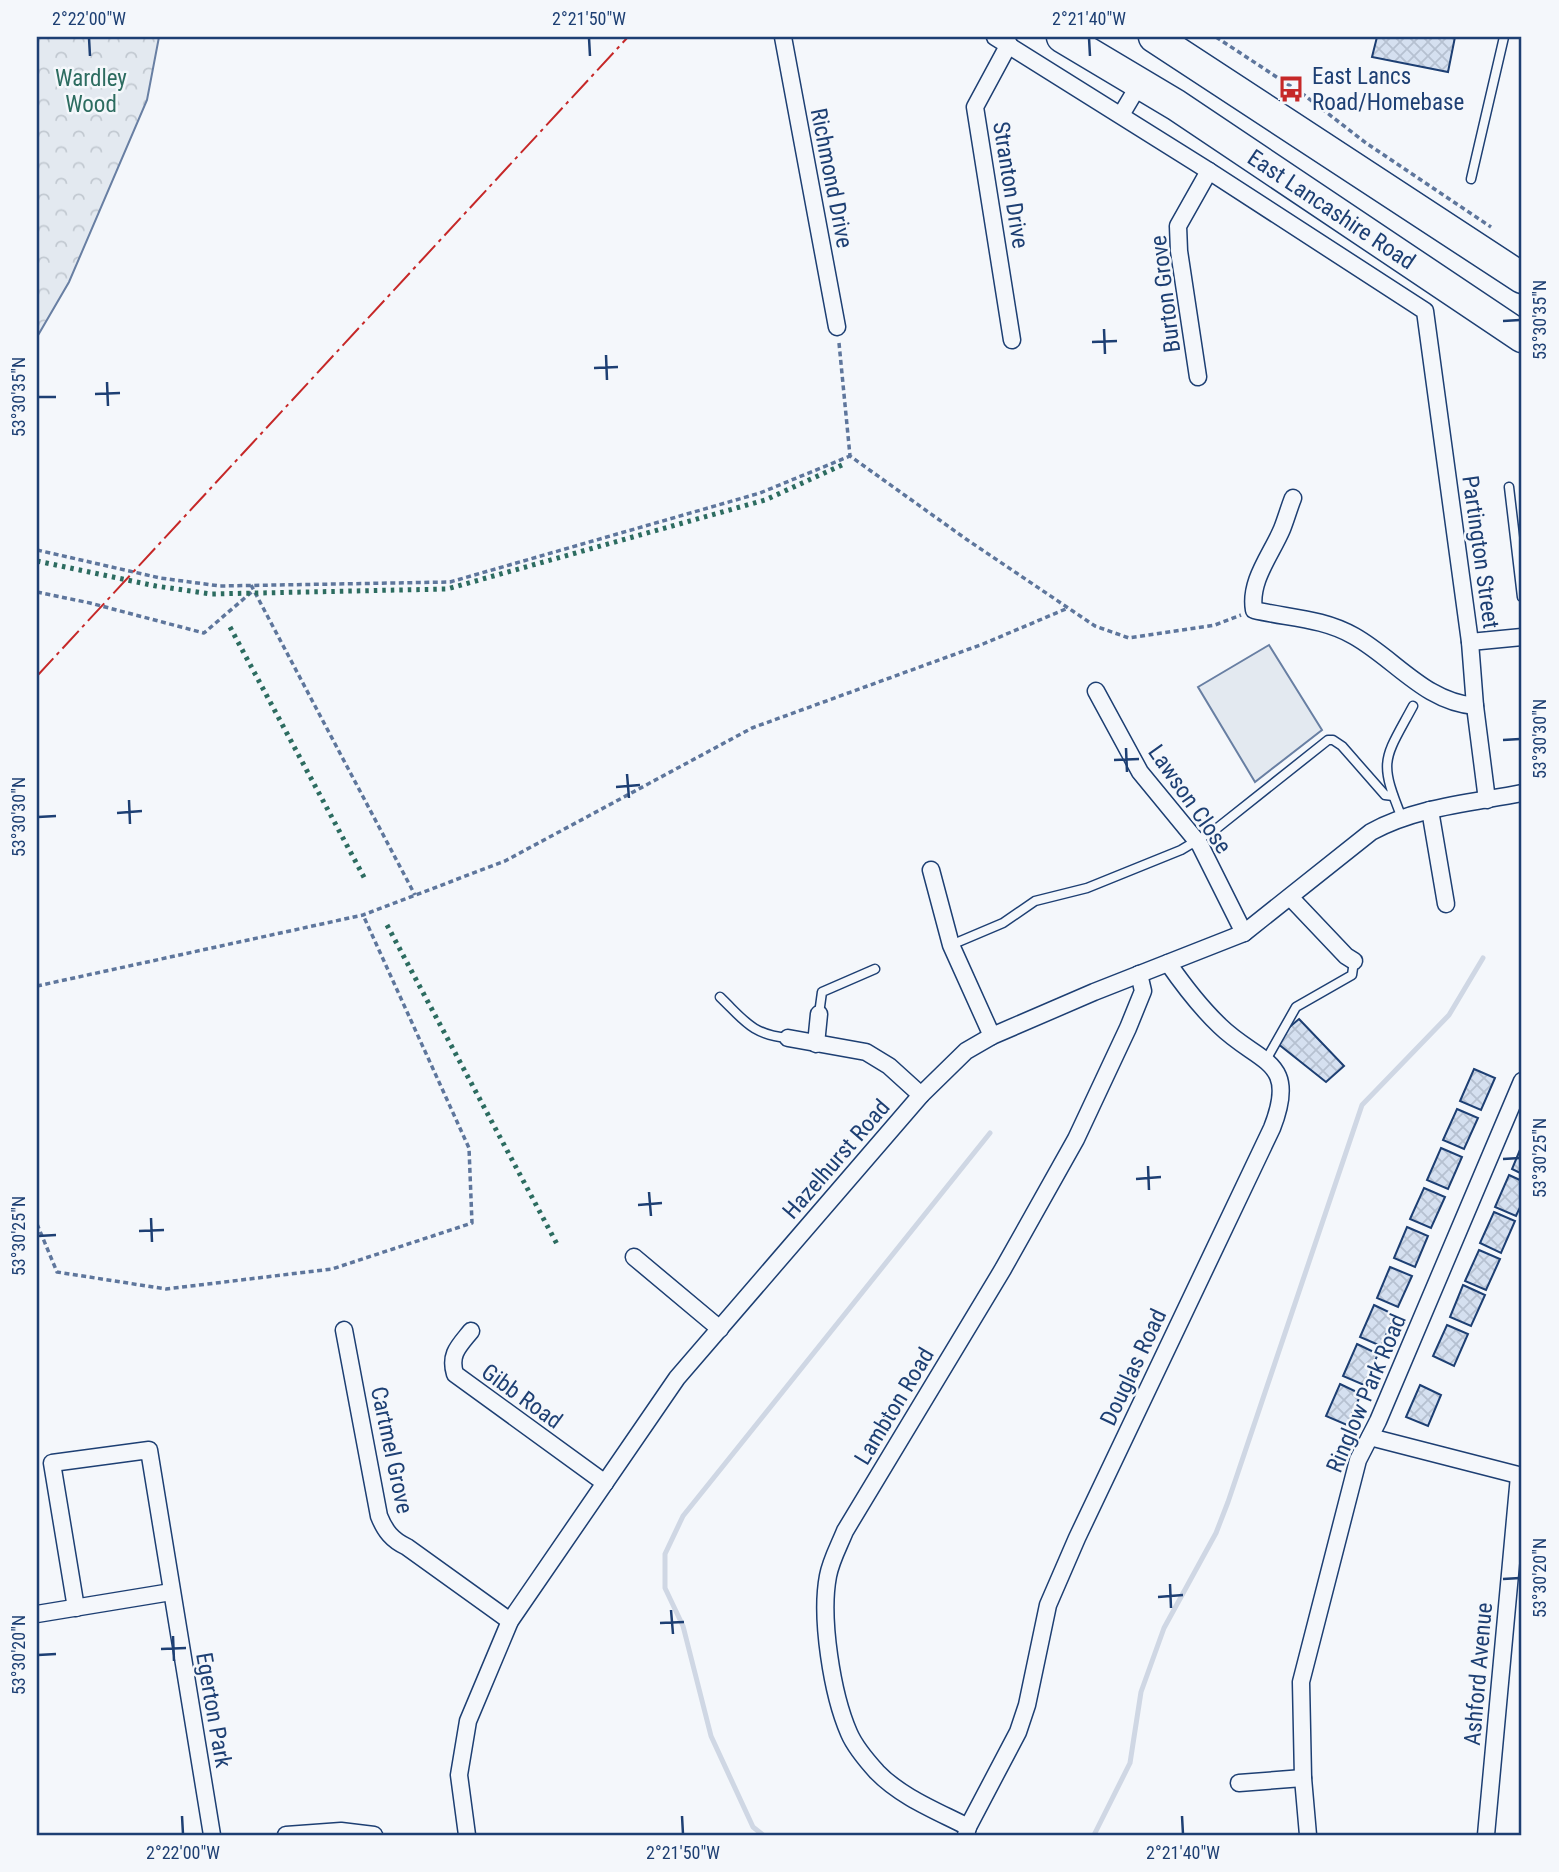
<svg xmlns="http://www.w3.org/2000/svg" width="1559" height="1872" viewBox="0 0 1559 1872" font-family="'Roboto Condensed',sans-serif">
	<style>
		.grass { fill: #e3e9f0; stroke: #687fa3; stroke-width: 2 }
		.forest { fill: url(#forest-crowns); stroke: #687fa3; stroke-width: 2 }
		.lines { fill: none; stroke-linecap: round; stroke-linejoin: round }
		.stream { stroke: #cfd7e4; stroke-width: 5 }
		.building { fill: url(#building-cross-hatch); stroke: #1d3f73; stroke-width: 2 }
		.lane-casing { stroke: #1d3f73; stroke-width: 11 }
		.street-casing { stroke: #1d3f73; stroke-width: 19 }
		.highway-casing { stroke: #1d3f73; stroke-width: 33 }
		.path { stroke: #5e769c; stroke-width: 3.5; stroke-dasharray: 5 3.5; stroke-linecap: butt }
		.lane { stroke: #f4f7fb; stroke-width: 8 }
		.street { stroke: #f4f7fb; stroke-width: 16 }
		.highway { stroke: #f4f7fb; stroke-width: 30 }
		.hedge { stroke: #2c6c60; stroke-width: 5; stroke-dasharray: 3.5 5; stroke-linecap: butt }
		.power { stroke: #c62828; stroke-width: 2; stroke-dasharray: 24 5 3.5 5; stroke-linecap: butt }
		.ticks { fill: none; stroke: #1d3f73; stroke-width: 2.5 }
		.labels { text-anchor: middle; stroke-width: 5; stroke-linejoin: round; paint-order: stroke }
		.poi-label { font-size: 23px; fill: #1d3f73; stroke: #f4f7fb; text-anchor: start }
		.park-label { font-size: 23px; fill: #2c6c60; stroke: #f4f7fb }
		.street-label { font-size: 23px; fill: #1d3f73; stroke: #f4f7fb }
		.neatline { fill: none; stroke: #1d3f73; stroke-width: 2.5 }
		.ticks-label { font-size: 18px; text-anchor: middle; fill: #1d3f73 }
	</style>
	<defs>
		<pattern id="forest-crowns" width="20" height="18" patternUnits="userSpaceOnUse" patternTransform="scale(1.75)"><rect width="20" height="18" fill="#e3e9f0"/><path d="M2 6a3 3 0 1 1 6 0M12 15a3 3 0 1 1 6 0" fill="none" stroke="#c2c9d1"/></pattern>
		<pattern id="building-cross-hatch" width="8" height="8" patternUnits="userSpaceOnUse" patternTransform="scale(1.75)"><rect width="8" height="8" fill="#d5e0f0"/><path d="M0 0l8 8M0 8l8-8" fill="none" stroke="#b6c1d1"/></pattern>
	</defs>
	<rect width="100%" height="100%" fill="#f4f7fb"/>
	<path class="grass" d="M1269,645L1322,730L1255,782L1198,687Z"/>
	<path class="forest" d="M37,37H159L147,100L69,282L37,337Z"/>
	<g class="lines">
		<g class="stream">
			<path d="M763,1835L753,1827L711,1736L683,1626L665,1588V1554L683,1516L990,1133"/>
			<path d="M1094,1835L1130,1763L1141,1692L1164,1628L1216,1533L1228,1502L1362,1105L1449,1015L1483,958"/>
		</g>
	</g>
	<g class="building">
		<path d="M1377,37H1455L1448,72L1372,57Z"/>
		<path d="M1299,1019L1344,1066L1326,1082L1277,1043L1286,1030Z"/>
		<path d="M1474,1069L1495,1078L1481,1110L1460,1101Z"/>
		<path d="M1457,1109L1478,1118L1464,1149L1443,1140Z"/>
		<path d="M1522,1145V1174L1512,1169Z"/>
		<path d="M1441,1148L1462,1157L1448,1189L1427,1180Z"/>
		<path d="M1509,1175L1522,1181V1203L1516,1216L1495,1207Z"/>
		<path d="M1424,1188L1445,1197L1431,1228L1410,1219Z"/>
		<path d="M1494,1212L1515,1221L1501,1253L1480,1243Z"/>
		<path d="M1407,1227L1428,1236L1415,1267L1394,1258Z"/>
		<path d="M1479,1250L1500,1259L1486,1290L1465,1281Z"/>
		<path d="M1390,1267L1412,1276L1398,1307L1377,1298Z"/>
		<path d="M1463,1285L1485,1295L1471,1326L1450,1317Z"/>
		<path d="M1374,1305L1395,1315L1381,1346L1360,1337Z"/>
		<path d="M1447,1325L1468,1334L1454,1366L1433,1356Z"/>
		<path d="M1357,1344L1378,1354L1364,1385L1343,1376Z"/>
		<path d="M1340,1384L1361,1394L1347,1425L1326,1416Z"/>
		<path d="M1420,1385L1441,1395L1428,1426L1406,1417Z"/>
	</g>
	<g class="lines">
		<g class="lane-casing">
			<g id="lane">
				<path d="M1471,179L1504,37"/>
				<path d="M1509,487L1522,597"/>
				<path d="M1402,818C1378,759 1384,760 1413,706"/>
				<path d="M951,945L1003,923L1035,901L1087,888L1181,850L1216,829L1328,740H1333L1342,746L1385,795L1393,796"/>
				<path d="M720,997C744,1020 752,1035 788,1038"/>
				<path d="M819,1014L822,992L875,969"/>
				<path d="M1266,1060L1296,1007L1352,975L1354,961"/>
			</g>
		</g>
		<g class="street-casing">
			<g id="street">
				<path d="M783,37L837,327"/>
				<path d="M995,37L1209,171L1425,311L1470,642L1475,706L1487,800"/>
				<path d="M1009,44L975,107L1012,340"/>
				<path d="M1121,115L1140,83"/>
				<path d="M1198,377L1179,251L1178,226L1209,171"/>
				<path d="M1293,498C1289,508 1286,519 1282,529C1271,555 1249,581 1254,610C1288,618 1323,618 1354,636C1395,659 1425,702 1475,706"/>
				<path d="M1470,642L1522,637"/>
				<path d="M1096,691L1140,772L1200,845L1244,933"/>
				<path d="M1430,810L1446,904"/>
				<path d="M931,870L951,945L992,1036"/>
				<path d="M1290,897L1346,956L1354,961"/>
				<path d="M788,1038L866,1052L889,1066L921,1095"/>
				<path d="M816,1044L819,1014"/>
				<path d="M634,1257L720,1329"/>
				<path d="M344,1330L379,1516C385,1531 392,1540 407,1547L510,1621"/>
				<path d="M471,1331C459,1346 449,1354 455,1374L605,1483"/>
				<path d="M1370,1437L1522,1476"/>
				<path d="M76,1608L52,1463L149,1450L212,1835"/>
				<path d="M37,1614L171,1592"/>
				<path d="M1239,1783L1303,1778"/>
				<path d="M968,1827L1018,1732L1027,1705L1048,1605L1077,1538L1272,1128C1299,1059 1259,1064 1220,1026C1200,1007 1184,986 1168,963"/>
				<path d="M286,1835L341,1831L374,1835"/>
				<path d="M467,1835L459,1775L468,1721L510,1621L677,1378L921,1095L966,1051L992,1036L1094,992L1244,933L1371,832C1417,807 1471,803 1522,793"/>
				<path d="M966,1835L968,1827C937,1811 901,1797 877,1772C867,1761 855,1747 849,1733C832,1694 820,1618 828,1576C831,1560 839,1546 845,1531L1003,1269L1076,1139L1128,1028L1143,991L1139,974"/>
				<path d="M1308,1835L1303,1778L1301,1682L1358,1460L1378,1421L1522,1081"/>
				<path d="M1486,1835L1519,1476"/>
			</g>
		</g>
		<g class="highway-casing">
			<g id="highway">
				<path id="s1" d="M1062,37L1176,105L1522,337"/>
				<path d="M1154,37L1522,278"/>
			</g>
		</g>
		<g class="path">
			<path d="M1216,37L1304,95L1366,143L1491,227"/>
			<path d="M839,343L850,456L966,539L1095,626L1129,638L1215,625L1241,615"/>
			<path d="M37,550L160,578L220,586L450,582L760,493L850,456"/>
			<path d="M251,585L415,895"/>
			<path d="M37,592L90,603L204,633L254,590"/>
			<path d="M37,986L363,915L505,861L752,728L983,644L1068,608"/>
			<path d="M37,1224L57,1272L166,1289L332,1269L472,1223L469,1148L363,915"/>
		</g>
		<use href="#lane" class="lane"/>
		<use href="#street" class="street"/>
		<use href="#highway" class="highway"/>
		<g class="hedge">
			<path d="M37,561L156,586L211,594L447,589L765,500L842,465"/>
			<path d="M230,627L366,881"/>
			<path d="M387,925L558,1246"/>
		</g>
		<path class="power" d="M37,676L628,37"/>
	</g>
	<path class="ticks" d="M89,38L90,56M589,38L590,56M1089,38L1090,56M1503,321L1520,320M1104,329L1105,354M1092,342L1117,341M606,355L607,380M594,368L618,367M107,382L108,406M95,394L120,393M38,397H56M1503,740L1520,739M1126,748L1127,772M1114,760L1139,759M627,774L629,798M616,787L640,785M129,800L130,824M117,813L142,811M38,817L56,816M1503,1159L1520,1158M1148,1166L1149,1190M1136,1179L1161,1177M649,1192L651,1216M638,1205L662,1203M151,1218L152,1242M139,1231L164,1230M38,1236L56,1235M1503,1579L1520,1578M1170,1584L1171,1608M1158,1597L1183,1595M671,1610L673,1634M660,1623L684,1622M173,1636L174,1661M161,1649L186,1648M38,1655L56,1654M182,1816L183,1834M682,1816L683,1834M1182,1816L1183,1834"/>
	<defs>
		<g id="bus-bare" transform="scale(2.1)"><path d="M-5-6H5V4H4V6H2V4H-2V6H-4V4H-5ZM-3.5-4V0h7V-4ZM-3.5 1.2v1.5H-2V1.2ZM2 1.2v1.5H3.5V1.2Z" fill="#c62828" stroke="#f4f7fb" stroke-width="2.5" paint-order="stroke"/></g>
	</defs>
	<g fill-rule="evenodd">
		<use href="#bus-bare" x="1291" y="89"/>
	</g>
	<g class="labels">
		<g class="poi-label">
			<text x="1312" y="84">East Lancs<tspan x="1312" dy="26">Road/Homebase</tspan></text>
		</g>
		<g class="park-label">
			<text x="91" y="86">Wardley<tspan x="91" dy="26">Wood</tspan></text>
		</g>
		<g class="street-label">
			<text transform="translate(832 178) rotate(79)" y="8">Richmond Drive</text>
			<text transform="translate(1011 185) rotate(81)" y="8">Stranton Drive</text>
			<text dy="8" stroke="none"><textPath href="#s1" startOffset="320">East Lancashire Road</textPath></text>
			<text transform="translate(1165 294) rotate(-97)" y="8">Burton Grove</text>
			<text transform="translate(1481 552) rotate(82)" y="8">Partington Street</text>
			<text transform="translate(1190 799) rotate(55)" y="8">Lawson Close</text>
			<text transform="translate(836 1159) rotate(-49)" y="8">Hazelhurst Road</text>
			<text transform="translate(1133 1367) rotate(-65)" y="8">Douglas Road</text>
			<text transform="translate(1366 1393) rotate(-67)" y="8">Ringlow Park Road</text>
			<text transform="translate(522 1396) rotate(36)" y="8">Gibb Road</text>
			<text transform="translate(894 1406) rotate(-59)" y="8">Lambton Road</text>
			<text transform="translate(392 1450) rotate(78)" y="8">Cartmel Grove</text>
			<text transform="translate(1478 1674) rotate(-85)" y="8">Ashford Avenue</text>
			<text transform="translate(214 1710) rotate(80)" y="8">Egerton Park</text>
		</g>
	</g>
	<rect width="1559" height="1872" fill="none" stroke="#f4f7fb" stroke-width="77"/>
	<rect x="38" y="38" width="1482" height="1796" class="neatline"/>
	<g class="ticks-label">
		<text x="89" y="25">2°22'00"W</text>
		<text x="589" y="25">2°21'50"W</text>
		<text x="1089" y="25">2°21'40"W</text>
		<text transform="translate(1540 320) rotate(-90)" y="6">53°30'35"N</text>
		<text transform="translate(19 397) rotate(-90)" y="6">53°30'35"N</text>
		<text transform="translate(1540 739) rotate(-90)" y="6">53°30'30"N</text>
		<text transform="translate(19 817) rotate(-90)" y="6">53°30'30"N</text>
		<text transform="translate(1540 1158) rotate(-90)" y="6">53°30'25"N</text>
		<text transform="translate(19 1236) rotate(-90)" y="6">53°30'25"N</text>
		<text transform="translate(1540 1578) rotate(-90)" y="6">53°30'20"N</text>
		<text transform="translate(19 1655) rotate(-90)" y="6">53°30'20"N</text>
		<text x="183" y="1859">2°22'00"W</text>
		<text x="683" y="1859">2°21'50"W</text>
		<text x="1183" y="1859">2°21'40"W</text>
	</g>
</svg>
